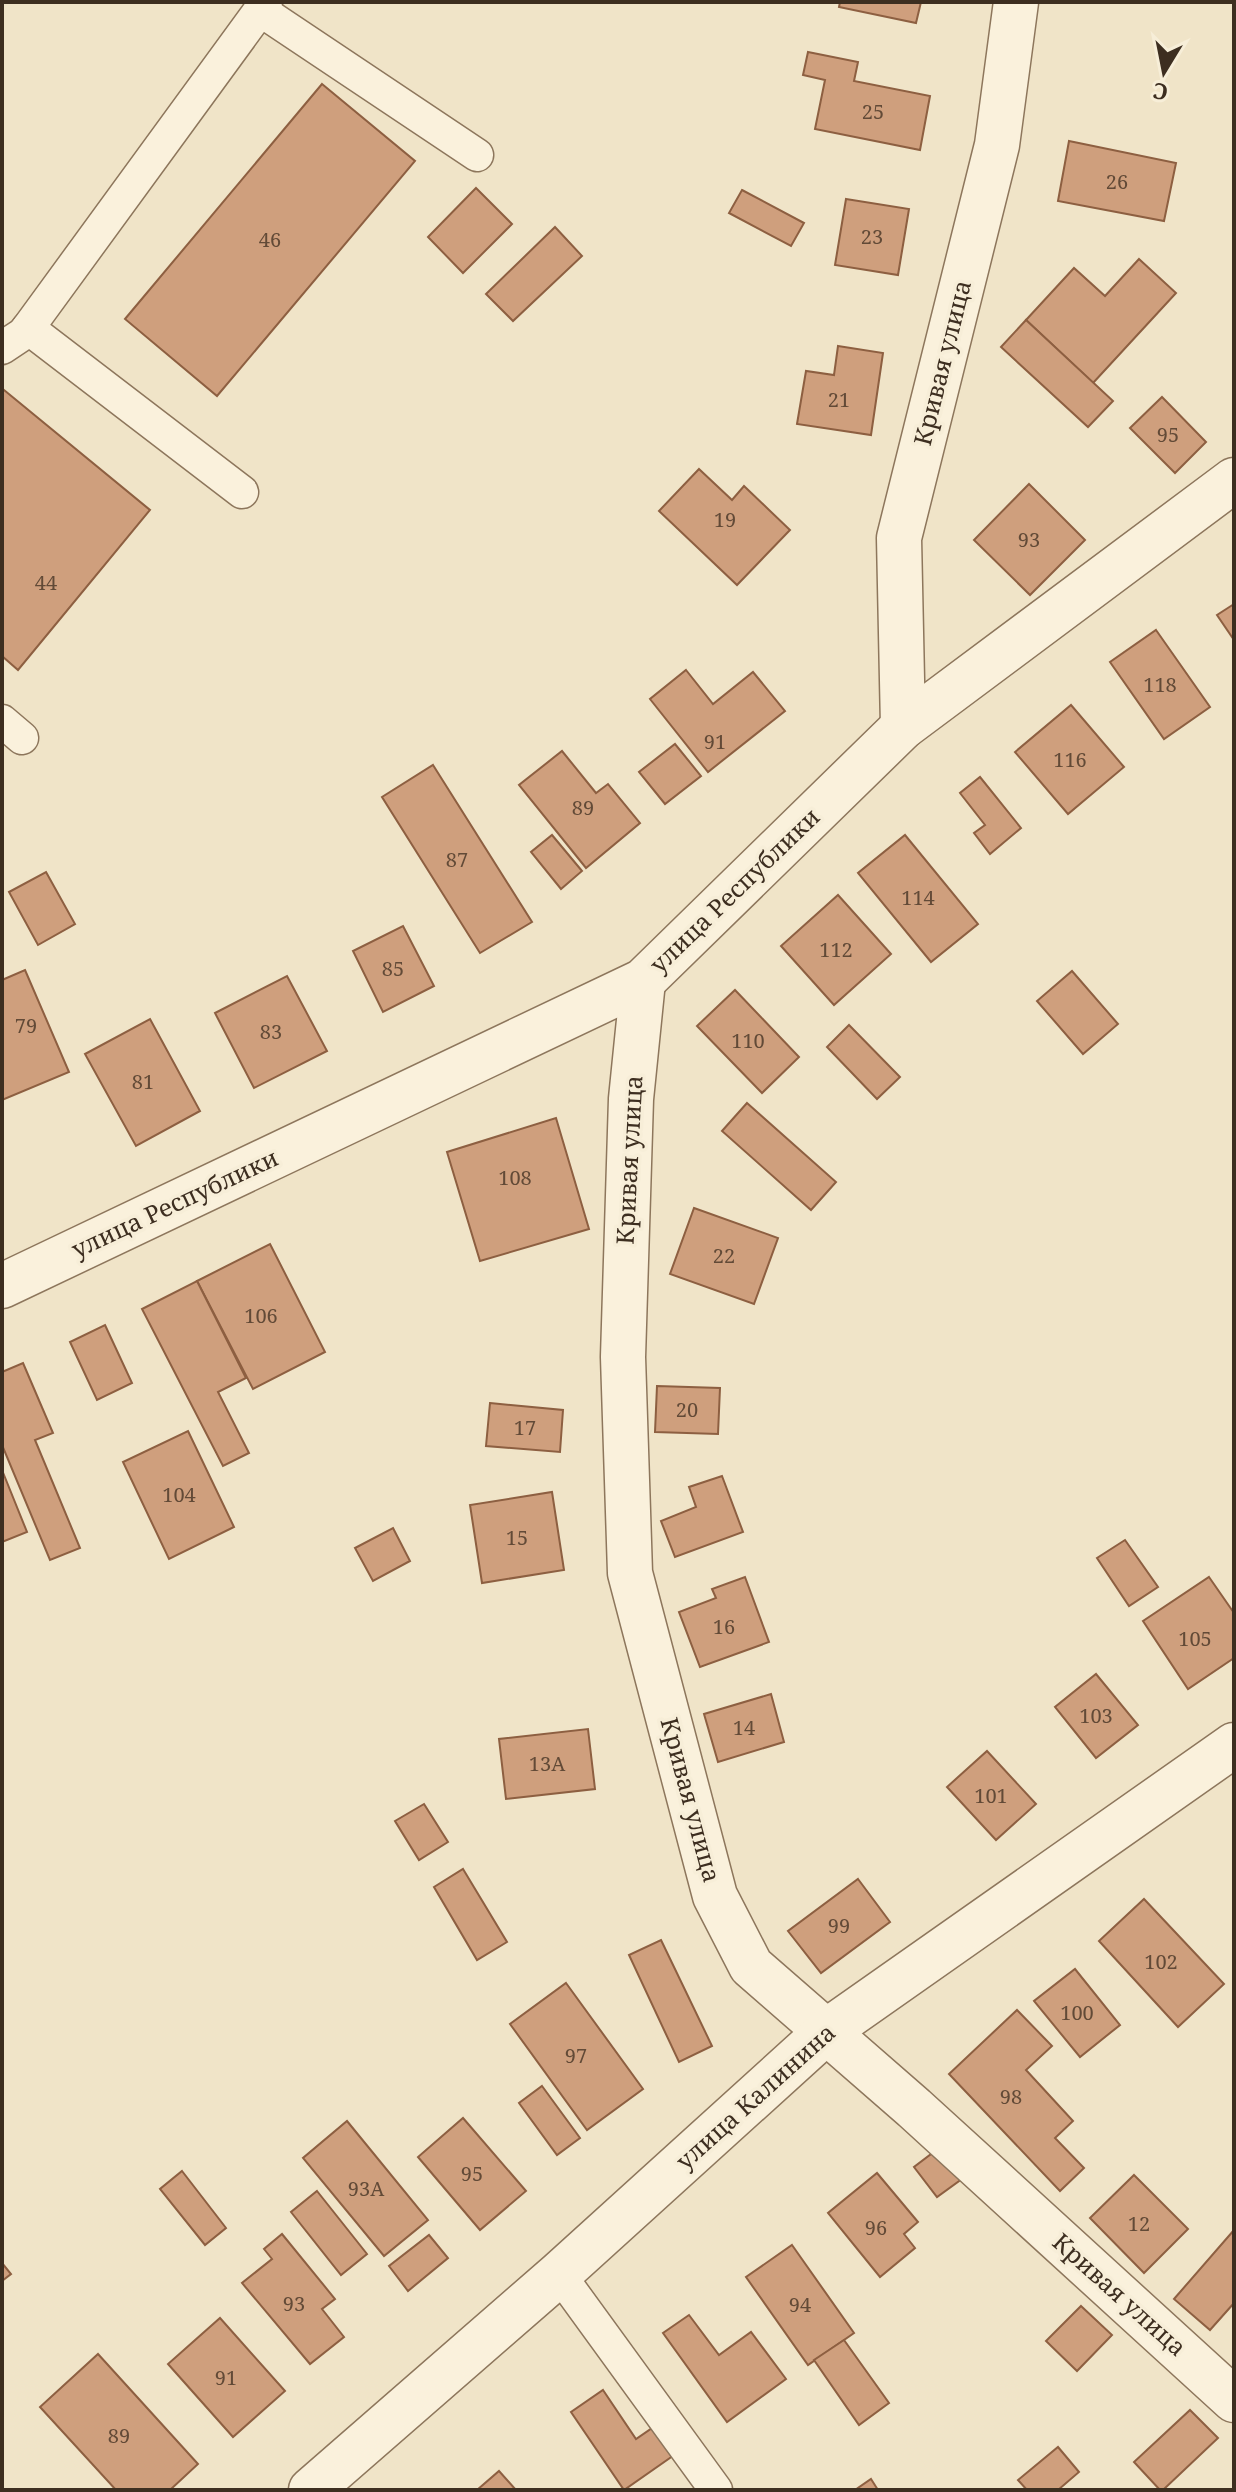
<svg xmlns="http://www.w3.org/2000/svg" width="1236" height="2492" viewBox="0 0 1236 2492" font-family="'Noto Serif',serif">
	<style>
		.building { fill: #cf9f7d; stroke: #8d5f41; stroke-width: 2 }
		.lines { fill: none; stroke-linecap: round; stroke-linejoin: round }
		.service-casing { stroke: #8d765c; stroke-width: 35 }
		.minor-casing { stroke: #8d765c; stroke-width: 47 }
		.service { stroke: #faf1dc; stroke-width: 32 }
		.minor { stroke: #faf1dc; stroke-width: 44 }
		.labels { text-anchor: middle; stroke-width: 7; stroke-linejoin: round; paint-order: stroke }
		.number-label { font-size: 20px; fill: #624a37 }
		.street-label { font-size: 24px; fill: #3d2e20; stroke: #f7eed8 }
	</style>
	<rect width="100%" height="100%" fill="#f0e4c8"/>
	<g class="building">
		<path d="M840,2H921L916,23L839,7Z"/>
		<path d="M808,52L858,62L854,81L930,96L920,150L815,129L825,80L803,75Z"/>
		<path d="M322,84L415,161L217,396L125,319Z"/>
		<path d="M1069,141L1176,163L1164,221L1058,201Z"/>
		<path d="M476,188L512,224L463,273L428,237Z"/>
		<path d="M742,190L804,223L791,246L729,213Z"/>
		<path d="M846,199L909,209L898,275L835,265Z"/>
		<path d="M555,227L582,256L513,321L486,294Z"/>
		<path d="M1139,259L1176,293L1093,383L1026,320L1074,268L1105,296Z"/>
		<path d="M1026,320L1113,401L1088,427L1001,347Z"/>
		<path d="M838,346L883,353L871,435L797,424L806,371L834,375Z"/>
		<path d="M4,390L150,510L18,670L2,656V393Z"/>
		<path d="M1162,397L1206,442L1175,473L1130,428Z"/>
		<path d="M699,469L732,500L744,486L790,530L737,585L659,511Z"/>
		<path d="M1029,484L1085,540L1030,595L974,540Z"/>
		<path d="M1234,604V640L1217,615Z"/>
		<path d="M1156,630L1210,707L1164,739L1110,662Z"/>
		<path d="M686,670L713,704L753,672L785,711L708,772L650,699Z"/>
		<path d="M1071,705L1124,767L1068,814L1015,752Z"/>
		<path d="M675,744L701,776L665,804L639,772Z"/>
		<path d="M562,751L596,793L608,784L640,823L586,868L519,785Z"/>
		<path d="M433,765L532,922L480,953L382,797Z"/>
		<path d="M980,777L1021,828L990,854L974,833L985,825L960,793Z"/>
		<path d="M552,835L582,871L561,889L531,852Z"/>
		<path d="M905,835L978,924L931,962L858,873Z"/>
		<path d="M46,872L75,924L38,945L9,892Z"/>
		<path d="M838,895L891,954L834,1005L781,946Z"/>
		<path d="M403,926L434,986L383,1012L353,951Z"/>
		<path d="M25,970L69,1072L2,1100V980Z"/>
		<path d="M1072,971L1118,1024L1083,1054L1037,1001Z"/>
		<path d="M287,976L327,1051L254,1088L215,1013Z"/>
		<path d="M735,990L799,1057L762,1093L697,1026Z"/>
		<path d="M150,1019L200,1111L136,1146L85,1054Z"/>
		<path d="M849,1025L900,1077L877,1099L827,1047Z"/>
		<path d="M747,1103L836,1182L811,1210L722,1131Z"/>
		<path d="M556,1118L589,1229L480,1261L447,1152Z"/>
		<path d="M694,1208L778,1238L754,1304L670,1274Z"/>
		<path d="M270,1244L325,1352L253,1389L197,1281Z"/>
		<path d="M197,1281L246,1378L218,1392L249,1453L223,1466L142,1309Z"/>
		<path d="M105,1325L132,1383L97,1400L70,1342Z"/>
		<path d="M23,1363L53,1433L35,1440L80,1548L50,1560L2,1445V1372Z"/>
		<path d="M657,1386L720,1388L718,1434L655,1432Z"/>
		<path d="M490,1403L563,1410L560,1452L486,1446Z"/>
		<path d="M188,1431L234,1527L169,1559L123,1462Z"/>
		<path d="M2,1470L27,1532L2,1542Z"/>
		<path d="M722,1476L743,1532L675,1557L661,1521L696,1507L689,1487Z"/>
		<path d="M552,1492L564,1570L482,1583L470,1505Z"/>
		<path d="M393,1528L410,1561L373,1581L355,1548Z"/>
		<path d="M1125,1540L1158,1587L1129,1606L1097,1558Z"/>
		<path d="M745,1577L769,1642L700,1667L679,1612L716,1598L712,1589Z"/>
		<path d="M1209,1577L1234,1613V1658L1188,1689L1143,1621Z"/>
		<path d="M1096,1674L1138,1725L1096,1758L1055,1707Z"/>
		<path d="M771,1694L784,1742L718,1762L704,1714Z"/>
		<path d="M588,1729L595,1789L506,1799L499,1739Z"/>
		<path d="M987,1751L1036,1804L996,1840L947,1787Z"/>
		<path d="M424,1804L448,1842L419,1860L395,1821Z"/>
		<path d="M463,1869L507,1942L477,1960L434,1887Z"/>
		<path d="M858,1879L890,1922L821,1973L788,1931Z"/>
		<path d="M1144,1899L1224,1984L1178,2027L1099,1941Z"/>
		<path d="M661,1940L712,2046L679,2062L629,1955Z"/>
		<path d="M1075,1969L1120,2025L1080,2057L1034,2001Z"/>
		<path d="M566,1983L643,2089L587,2130L510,2024Z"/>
		<path d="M1017,2010L1052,2046L1026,2070L1073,2121L1055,2138L1084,2168L1060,2191L949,2074Z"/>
		<path d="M542,2086L580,2138L557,2155L519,2103Z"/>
		<path d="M463,2118L526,2191L480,2230L418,2157Z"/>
		<path d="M347,2121L428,2220L384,2256L303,2158Z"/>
		<path d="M943,2145L966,2176L937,2197L914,2167Z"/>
		<path d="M182,2171L226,2228L205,2245L160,2189Z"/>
		<path d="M877,2173L918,2222L904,2234L915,2248L880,2277L828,2213Z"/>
		<path d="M1134,2175L1188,2229L1144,2273L1090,2218Z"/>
		<path d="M317,2191L367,2254L341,2275L291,2212Z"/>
		<path d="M1234,2230V2303L1210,2330L1174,2299Z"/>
		<path d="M282,2234L335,2299L322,2309L344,2337L310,2364L242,2283L272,2259L264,2249Z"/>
		<path d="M429,2235L448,2258L408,2291L389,2266Z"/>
		<path d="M792,2245L854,2333L808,2365L746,2277Z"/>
		<path d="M2,2263L11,2274L2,2281Z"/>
		<path d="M1081,2306L1112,2335L1077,2371L1046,2341Z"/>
		<path d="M689,2315L719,2355L751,2332L786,2379L727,2422L663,2333Z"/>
		<path d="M220,2318L285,2391L233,2437L168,2364Z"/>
		<path d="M844,2340L889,2403L859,2425L814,2360Z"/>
		<path d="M98,2354L198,2464L170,2490H116L40,2407Z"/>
		<path d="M603,2390L636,2439L658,2424L677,2453L624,2490L571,2412Z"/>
		<path d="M1190,2410L1218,2438L1163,2490H1160L1134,2462Z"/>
		<path d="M1058,2447L1079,2472L1058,2490H1027L1018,2480Z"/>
		<path d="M499,2471L516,2490H477Z"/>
		<path d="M871,2479L878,2490H855Z"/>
	</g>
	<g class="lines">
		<g class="service-casing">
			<g id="service">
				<path d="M260,10L477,155"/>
				<path d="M28,328L242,492"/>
				<path d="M2,348L23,334L28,328L266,2"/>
				<path d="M2,721L22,738"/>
				<path d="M559,2274L716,2490"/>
			</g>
		</g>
		<g class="minor-casing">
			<g id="minor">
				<path d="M903,727L899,538L997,145L1016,2"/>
				<path d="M643,981L631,1099L623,1357L630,1573L715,1896L751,1966L914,2108L1234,2400"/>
				<path d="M2,1286L643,981L903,727L1234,480"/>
				<path d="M311,2490L559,2274L827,2031L1234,1745"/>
			</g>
		</g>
		<use href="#service" class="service"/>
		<use href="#minor" class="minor"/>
	</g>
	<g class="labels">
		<g class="number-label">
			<text x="873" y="119">25</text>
			<text x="1117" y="189">26</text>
			<text x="872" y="244">23</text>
			<text x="270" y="247">46</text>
			<text x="839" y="407">21</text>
			<text x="1168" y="442">95</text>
			<text x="725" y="527">19</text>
			<text x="1029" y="547">93</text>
			<text x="46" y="590">44</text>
			<text x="1160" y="692">118</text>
			<text x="715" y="749">91</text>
			<text x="1070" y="767">116</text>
			<text x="583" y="815">89</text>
			<text x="457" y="867">87</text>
			<text x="918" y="905">114</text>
			<text x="836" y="957">112</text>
			<text x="393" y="976">85</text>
			<text x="26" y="1033">79</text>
			<text x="271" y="1039">83</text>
			<text x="748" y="1048">110</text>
			<text x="143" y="1089">81</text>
			<text x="515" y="1185">108</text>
			<text x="724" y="1263">22</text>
			<text x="261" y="1323">106</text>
			<text x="687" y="1417">20</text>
			<text x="525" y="1435">17</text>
			<text x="179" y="1502">104</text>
			<text x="517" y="1545">15</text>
			<text x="724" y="1634">16</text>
			<text x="1195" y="1646">105</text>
			<text x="1096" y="1723">103</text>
			<text x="744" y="1735">14</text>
			<text x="547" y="1771">13А</text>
			<text x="991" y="1803">101</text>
			<text x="839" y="1933">99</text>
			<text x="1161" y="1969">102</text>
			<text x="1077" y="2020">100</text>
			<text x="576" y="2063">97</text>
			<text x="1011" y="2104">98</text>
			<text x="472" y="2181">95</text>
			<text x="366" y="2196">93А</text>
			<text x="1139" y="2231">12</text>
			<text x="876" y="2235">96</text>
			<text x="294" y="2311">93</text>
			<text x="800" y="2312">94</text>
			<text x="226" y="2385">91</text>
			<text x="119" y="2443">89</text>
		</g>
		<g class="street-label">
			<text transform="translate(943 363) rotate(-76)" y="8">Кривая улица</text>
			<text transform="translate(735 891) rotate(-44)" y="8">улица Республики</text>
			<text transform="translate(630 1160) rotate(-87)" y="8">Кривая улица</text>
			<text transform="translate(175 1204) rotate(-25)" y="8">улица Республики</text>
			<text transform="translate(690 1800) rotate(75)" y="8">Кривая улица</text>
			<text transform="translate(756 2097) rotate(-42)" y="8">улица Калинина</text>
			<text transform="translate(1119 2295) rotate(42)" y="8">Кривая улица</text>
		</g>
	</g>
	<rect width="1236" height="2492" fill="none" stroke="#3d2e20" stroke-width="8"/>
	<g transform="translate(1164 72) rotate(190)" stroke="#f7eed8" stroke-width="6" paint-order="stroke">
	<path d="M0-6L14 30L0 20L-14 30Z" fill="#3d2e20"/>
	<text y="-12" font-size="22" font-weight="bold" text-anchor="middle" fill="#3d2e20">С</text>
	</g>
</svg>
